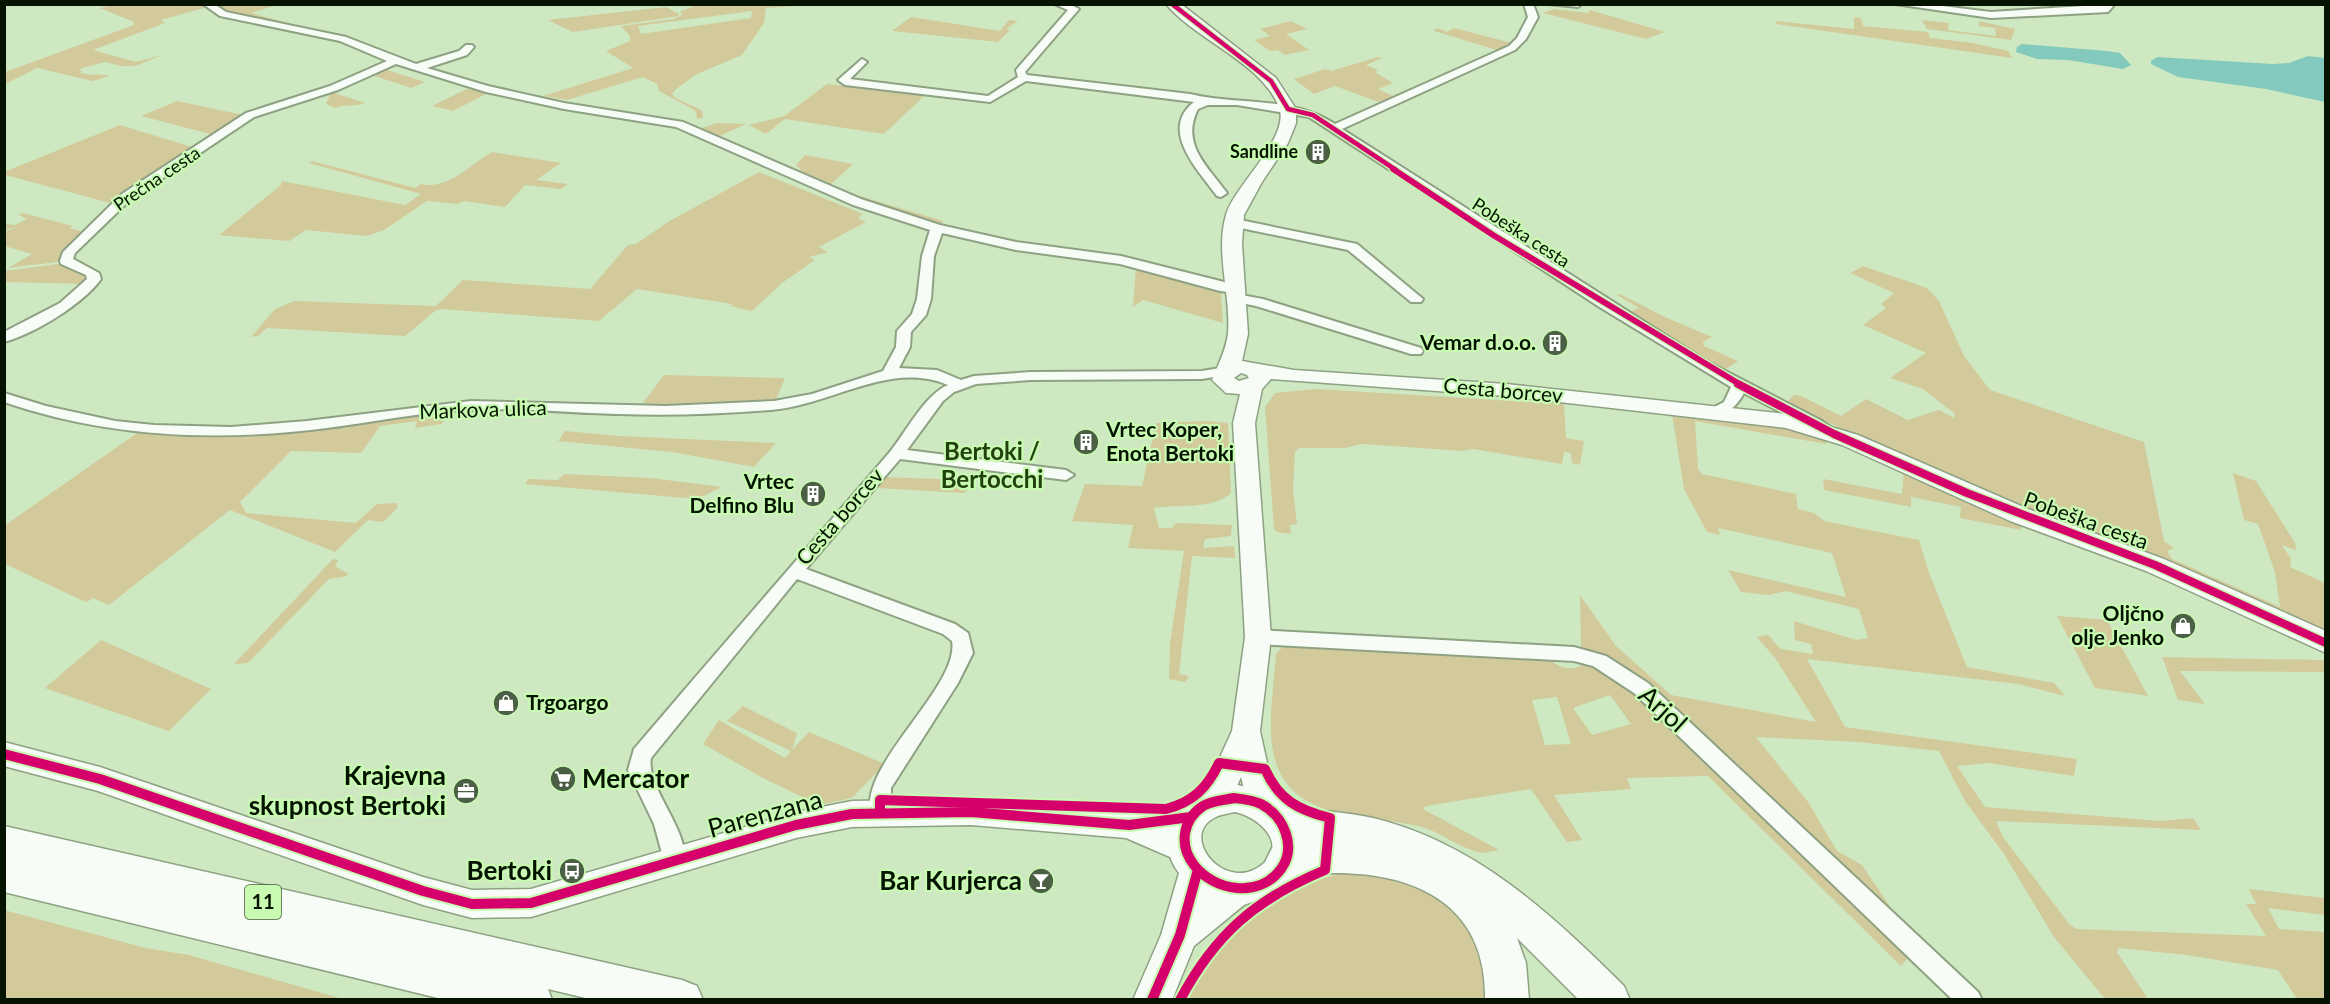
<svg xmlns="http://www.w3.org/2000/svg" width="2330" height="1004" viewBox="0 0 2330 1004" font-family="Lato,sans-serif">
	<style>
		.green { fill: #d2ca9a; fill-rule: evenodd }
		.water { fill: #84c9bd }
		.lines { fill: none; stroke-linecap: round; stroke-linejoin: round }
		.street-casing { stroke: #8da183; stroke-width: 4 }
		.secondary-casing { stroke: #8da183; stroke-width: 3 }
		.primary-casing { stroke: #8da183; stroke-width: 3 }
		.highway-casing { stroke: #8da183; stroke-width: 3 }
		.street { fill: #f8fcf6; fill-rule: evenodd }
		.secondary { fill: #f8fcf6; fill-rule: evenodd }
		.primary { fill: #f8fcf6; fill-rule: evenodd }
		.highway { fill: #f8fcf6; fill-rule: evenodd }
		.cycleway-far3-casing { stroke: #c8fab1; stroke-width: 7 }
		.cycleway-far2-casing { stroke: #c8fab1; stroke-width: 9 }
		.cycleway-far1-casing { stroke: #c8fab1; stroke-width: 11 }
		.cycleway-casing { stroke: #c8fab1; stroke-width: 14 }
		.cycleway-far3 { stroke: #d6006c; stroke-width: 4.5 }
		.cycleway-far2 { stroke: #d6006c; stroke-width: 6 }
		.cycleway-far1 { stroke: #d6006c; stroke-width: 8 }
		.cycleway { stroke: #d6006c; stroke-width: 10 }
		.labels { text-anchor: middle; stroke-width: 4.5; stroke-linejoin: round; paint-order: stroke }
		.far-poi-label { font-size: 18px; font-weight: bold; fill: #041400; stroke: #c8fab1; text-anchor: end }
		.far-street-label { font-size: 18px; fill: #041400; stroke: #c8fab1 }
		.shield { fill: #c8fab1; stroke: #3f5935; stroke-width: 1.5 }
		.shield-label { font-size: 20px; font-weight: bold; fill: #041400 }
		.poi-label { font-size: 21px; font-weight: bold; fill: #041400; stroke: #c8fab1; text-anchor: end }
		.street-label { font-size: 21px; fill: #041400; stroke: #c8fab1 }
		.quarter-label { font-size: 24px; font-weight: bold; fill: #20400c; stroke: #c8fab1 }
		.near-street-label { font-size: 26px; fill: #041400; stroke: #c8fab1 }
		.near-poi-label { font-size: 26px; font-weight: bold; fill: #041400; stroke: #c8fab1; text-anchor: end }
	</style>
	<rect width="100%" height="100%" fill="#cee9c2"/>
	<g class="green">
		<path d="M116,4H202L204,8L161,20L165,23L93,50L136,62L165,54L135,66H121L105,62L79,69L82,71L80,73C90,76 99,73 109,76L93,81L37,68L5,84V72L134,25V22L100,8Z"/>
		<path d="M216,4L277,5L251,13L288,23L279,25L226,13L216,7Z"/>
		<path d="M699,5H809L766,8L764,23L742,55L695,75L675,90L672,94C679,103 693,104 702,111L703,118L697,119L696,112C686,104 671,98 659,91L657,84L643,77L567,100L543,96L633,68L606,51L630,41V36L621,26L674,19L682,15L680,11ZM752,11L751,18L641,34L638,26Z"/>
		<path d="M666,7L679,14V16L573,32L548,20Z"/>
		<path d="M1554,9L1588,13L1590,10L1665,32L1646,39L1543,13Z"/>
		<path d="M911,17L1000,31L1009,20L1018,21L1006,29L1010,30L998,42L892,31Z"/>
		<path d="M1854,17L1861,18L1863,26L1928,32L1930,38L1973,43L2008,51L2012,58L1776,24V21L1854,29Z"/>
		<path d="M1922,20L1949,23L1948,30L1996,36L1995,28L1979,26V21L2015,29L2011,40L1927,29Z"/>
		<path d="M1291,21L1307,29L1286,34L1309,50L1285,55L1278,50L1270,51L1254,40L1270,36L1260,29Z"/>
		<path d="M1437,28L1447,32L1454,28L1512,43L1500,51L1434,31Z"/>
		<path d="M1378,57L1382,58L1366,65L1378,70L1375,72L1393,83L1378,89L1393,96L1406,90L1411,92L1384,104L1335,86L1314,94L1294,79L1325,69L1331,71Z"/>
		<path d="M381,68L425,82L411,88L369,74Z"/>
		<path d="M827,84L917,94L925,95L884,134L785,119L766,134L749,125L784,116Z"/>
		<path d="M467,89L488,93L453,111L432,106Z"/>
		<path d="M331,92L365,103C354,107 346,104 335,108L326,104Z"/>
		<path d="M177,101L243,115L114,204L5,175L4,172L120,125L192,147L214,135L141,116Z"/>
		<path d="M717,123L746,124L717,137L699,129Z"/>
		<path d="M492,152L561,163L536,180L568,184L561,189L525,185L505,207L464,201L457,204L427,201L384,230L367,236L306,230L289,241L219,235L281,185L282,181L405,205L421,194L309,163L312,161L415,188L421,184C448,190 470,165 492,152Z"/>
		<path d="M805,155L853,164L829,186C867,199 905,209 943,221L941,225C905,220 818,191 796,165Z"/>
		<path d="M759,172L863,214L858,218L866,222L819,247L828,252L809,257L815,260L782,283L752,311L730,306L732,304L637,289L599,321L441,309L435,311L405,336L267,328L258,336L251,337L275,309L294,301L436,306L463,280L590,289L628,245L636,244L668,222Z"/>
		<path d="M23,213L73,226L70,228L84,232L57,262L8,268L32,254L5,246V232L16,227L5,230L4,224L15,225L27,219L19,215Z"/>
		<path d="M58,264L84,275L88,281L86,284L5,282L4,271Z"/>
		<path d="M1863,266L1927,288L1939,301L1964,356L1990,390L2144,442L2164,541L2174,548L2167,551L2172,559L2280,607L2275,572L2258,524L2244,520L2233,473L2256,481L2295,543L2296,550L2282,545L2291,559L2290,567L2325,583V636L1944,476L1786,403L1794,395L1801,396L1841,416L1866,399L1908,420L1939,410L1954,418L1955,414L1923,389L1890,378L1926,353L1863,325L1886,308L1881,304L1894,293L1850,273Z"/>
		<path d="M1136,267L1221,291L1223,323L1143,300L1133,307Z"/>
		<path d="M1620,294L1665,317L1712,337L1703,342L1704,346L1738,361L1723,371L1626,313L1639,308L1617,295Z"/>
		<path d="M664,375L785,378L775,402L662,406L643,403Z"/>
		<path d="M1316,389L1564,404L1566,438L1584,441L1580,465L1572,463L1571,453L1564,452L1562,464L1473,449L1463,451L1362,444L1345,448H1299L1295,452L1293,490L1297,524L1290,525L1291,534L1277,532L1274,529L1265,407L1275,393Z"/>
		<path d="M449,411L451,414L441,424L415,428L417,421L380,426L361,453L291,451L240,502L246,513L356,523L377,504L397,503V508L383,522L368,520L335,552L230,510L109,605L93,598L87,602L81,600L5,564L4,526L140,431L312,428Z"/>
		<path d="M1672,414L1778,425L1826,439V444L1695,421L1698,469L1702,474L1796,494L1798,509L1814,513L1824,521L1919,540L1929,573L1967,667L2054,683L2065,696L2018,684L1807,659L1845,727L2077,759L2074,776L1988,763L1957,766L1985,807L2160,821L2193,818L2201,830L1996,821L2003,837L2070,925L2077,929L2266,936L2246,904H2256L2249,889L2325,898V915L2268,908L2279,929L2325,932V999H2297L2278,970L2187,955L2119,948L2117,952L2148,999H2105L2054,937L2004,854L1965,801L1939,751L1859,742L1756,737L1808,802L1837,851L1862,865L1903,926L1752,785L1581,650L1580,595L1616,646L1671,695L1816,722L1775,658L1757,637L1768,635L1781,649L1813,654L1811,644L1795,640L1794,621L1856,640L1868,638L1859,609L1785,591L1769,595L1741,592L1728,570L1846,597L1832,553L1718,528L1720,535L1707,532L1684,489Z"/>
		<path d="M1208,421L1228,423L1231,493C1212,510 1178,504 1154,508L1159,528H1172L1176,523L1232,525L1231,536L1205,539L1203,548L1234,546L1235,558L1192,556L1179,674L1189,676L1185,682L1169,679L1170,643L1184,551L1128,548L1133,525L1072,521L1085,484L1142,486L1156,423Z"/>
		<path d="M565,431L619,436L776,443L754,467L672,452L558,441Z"/>
		<path d="M1904,471L2021,525V530L1960,518L1961,507L1911,497V507L1824,490L1823,479L1902,494Z"/>
		<path d="M564,474L651,478L722,487L697,499L525,484L528,479L558,480Z"/>
		<path d="M883,477L968,480L969,488L964,493L877,488Z"/>
		<path d="M333,559L338,560L335,566L348,574L347,576L329,579L248,663L234,664Z"/>
		<path d="M2057,616L2107,620L2148,696L2095,688Z"/>
		<path d="M101,640L211,689L169,731L45,688Z"/>
		<path d="M1325,645L1549,659C1558,667 1570,672 1582,665L1599,668L1626,684L1905,953L1907,959L1901,966L1708,776L1627,778L1631,789L1554,795L1582,840L1567,842L1531,789L1426,806L1423,809L1499,850C1492,851 1483,854 1477,852C1456,846 1439,831 1418,826C1390,820 1360,818 1332,811C1252,789 1272,717 1276,653L1283,647ZM1610,695L1631,724L1592,735L1573,708ZM1557,697L1571,744L1545,745L1532,700Z"/>
		<path d="M2162,657L2320,660L2325,661V672L2180,671L2205,704L2178,700Z"/>
		<path d="M743,706L797,733L792,750L809,732L885,764L852,798L819,805L765,779L703,744L719,720L785,758L791,751L727,721Z"/>
		<path d="M1346,866L1422,879L1478,926L1495,999L1189,1000C1194,986 1202,976 1210,964C1245,914 1285,886 1344,873Z"/>
		<path d="M4,910L146,948L189,955L343,999H5Z"/>
	</g>
	<g class="water">
		<path d="M2022,44L2107,51L2120,53L2131,65L2123,69L2068,60L2037,59L2016,52L2017,47Z"/>
		<path d="M2308,56L2325,58V102L2266,89L2178,77L2151,64V61L2157,57L2273,64L2289,63Z"/>
	</g>
	<g class="lines">
		<g class="street-casing">
			<g id="street">
				<path d="M203,4H214L226,12L346,37L416,64L459,51L466,45H472L474,47L467,55L427,68L488,86L564,103L683,122L861,199L940,225L1016,242L1121,256L1240,286L1242,289L1235,293L1220,291L1120,264L1016,250L942,233L934,256L931,299L926,315L911,332L910,347L899,368L937,370L961,380L974,376L1031,372L1202,371L1226,367L1233,371L1231,374L1202,379L1031,380L976,384L954,392L943,401L907,450L1066,470L1074,475L1066,480L900,459L806,569L955,624L968,633L973,653L958,683L891,788V812L887,818L880,821L873,818C850,772 961,687 952,641L943,634L797,579L651,758C645,789 696,837 682,868L674,870L666,868L654,824L628,770L634,749C718,650 804,552 889,453C905,434 925,394 948,385C890,360 832,405 771,410C720,414 669,416 618,414C568,413 519,407 469,410C421,412 374,422 327,428C217,442 109,438 4,402V393L46,406L115,421L154,425L231,427L307,421L471,401L666,406L774,401L812,394L883,371L896,347L897,331L912,314L917,299L922,256L930,230L853,205L676,127L564,109L486,92L396,64L338,90L254,117L130,200L75,253L73,259L99,273L101,279C83,304 34,334 4,342V332L60,303L87,279L86,275L61,264L60,261L63,252L122,194L246,113L330,86L387,61L340,41L220,16Z"/>
				<path d="M1054,4H1069L1079,9L1025,72L1027,75L1190,94C1239,106 1290,95 1335,124L1509,46L1517,38L1528,17L1524,4H1533L1538,17L1526,39L1515,50L1342,129L1706,361L1820,420L1838,432L1835,435H1825L1744,393C1737,406 1724,419 1708,415L1705,412L1724,402L1731,387L1598,306L1309,117L1237,105H1208L1198,109C1180,144 1208,167 1227,193L1221,197L1217,196C1199,171 1158,130 1194,102L1026,81L990,102L845,85L838,80L862,59L867,62L850,79L988,96L1018,77L1016,70L1068,10Z"/>
				<path d="M1548,4H1582L1578,7Z"/>
				<path d="M1895,4H1926L1991,12L2115,4L2108,12L1991,18Z"/>
				<path d="M1235,219L1357,244L1423,299L1421,302H1411L1348,250L1231,226L1229,223Z"/>
				<path d="M1236,294L1263,299L1421,348L1423,351L1421,354H1411L1256,306L1231,301L1229,298Z"/>
				<path d="M1258,630L1574,647L1606,656L1648,683L1978,992L1982,1000H1953L1634,693L1593,666L1574,661L1258,644L1251,642L1249,637L1251,632Z"/>
			</g>
		</g>
		<g class="secondary-casing">
			<g id="secondary">
				<path d="M1166,4H1181L1276,78L1296,109V123L1288,143L1262,182L1244,215L1242,244L1248,334L1242,361L1294,370L1506,384L1788,414L1858,435L2028,509L2164,559L2326,631V653L2146,571L2010,521L1842,445L1786,428L1506,396L1271,379L1262,389L1255,423L1271,637L1260,731L1276,804L1272,813L1261,817L1250,813L1241,777L1226,810L1215,814L1204,810L1200,801L1232,731L1245,637L1233,423L1240,394L1226,393L1212,380C1218,364 1226,351 1228,333C1231,296 1215,252 1226,215C1234,186 1291,137 1279,107C1262,63 1196,40 1166,4ZM1241,373L1247,375L1249,378L1239,381L1234,378Z"/>
				<path d="M4,742L100,767L423,877L472,890L531,889L796,812L852,801L971,799L1129,812L1191,804L1202,808L1206,817L1202,826L1176,832L1195,840L1200,850L1195,860L1184,863L1126,838L971,825L852,827L796,838L531,917L472,918L423,905L98,791L4,766Z"/>
			</g>
		</g>
		<g class="primary-casing">
			<path id="primary" d="M1234,784L1273,794L1291,809L1305,839L1304,861L1293,881L1284,890L1244,905L1194,946L1172,1000H1133L1161,935L1179,873C1160,849 1164,811 1193,795C1205,789 1221,787 1234,784ZM1234,812C1255,815 1288,841 1264,863C1226,897 1176,835 1216,817C1221,814 1228,814 1234,812Z"/>
		</g>
		<g class="highway-casing">
			<g id="highway">
				<path d="M1282,806C1312,811 1343,811 1373,818C1476,843 1550,913 1624,986L1630,1000H1579L1517,938L1526,963L1529,1000H1485C1487,907 1419,873 1335,873C1314,873 1292,879 1272,872L1266,860L1272,848L1299,841L1268,833L1263,822L1268,811Z"/>
				<path d="M4,826L682,980L697,986L703,1000H594L548,989L552,1000H446L4,892Z"/>
			</g>
		</g>
		<use href="#street" class="street"/>
		<use href="#secondary" class="secondary"/>
		<use href="#primary" class="primary"/>
		<use href="#highway" class="highway"/>
		<g class="cycleway-far3-casing">
			<path id="cycleway-far3" d="M1172,4L1271,81L1288,109L1313,115L1396,170"/>
		</g>
		<g class="cycleway-far2-casing">
			<path id="cycleway-far2" d="M1393,169L1493,235L1741,385"/>
		</g>
		<g class="cycleway-far1-casing">
			<path id="cycleway-far1" d="M1738,384L1834,434L1967,493L2155,565L2326,643"/>
		</g>
		<g class="cycleway-casing">
			<g id="cycleway">
				<path d="M4,754L100,779L423,891L472,904L531,903L796,825L852,814L971,812L1129,825L1191,817"/>
				<path d="M1234,798C1243,799 1253,800 1261,804C1284,816 1297,847 1281,869C1259,899 1214,891 1194,865C1179,846 1182,820 1203,806C1211,801 1225,800 1234,798Z"/>
				<path d="M880,812V800L1166,809C1193,802 1207,788 1219,763L1265,769C1279,800 1298,810 1330,818L1325,870C1256,899 1215,934 1180,1000"/>
				<path d="M1152,1000L1180,935L1197,873"/>
			</g>
		</g>
		<use href="#cycleway-far3" class="cycleway-far3"/>
		<use href="#cycleway-far2" class="cycleway-far2"/>
		<use href="#cycleway-far1" class="cycleway-far1"/>
		<use href="#cycleway" class="cycleway"/>
	</g>
	<defs>
		<g id="building-disc" transform="scale(1.35)"><circle r="9.5" fill="#4b5f44" stroke="#c8fab1"/><path d="M-4-6H4V6H1V3H-1V6H-4ZM-2.5-4.3h1.7v1.8h-1.7ZM.8-4.3h1.7v1.8H.8ZM-2.5-1h1.7V.8h-1.7ZM.8-1h1.7V.8H.8Z" fill="#fff"/></g>
		<g id="shop-disc" transform="scale(1.35)"><circle r="9.5" fill="#4b5f44" stroke="#c8fab1"/><path d="M-5-2.5h2.3a2.7 3.5 0 0 1 5.4 0H5L5.5 6h-11ZM-1.5-2.5h3a1.5 2.3 0 0 0-3 0Z" fill="#fff"/></g>
		<g id="supermarket-disc" transform="scale(1.35)"><circle r="9.5" fill="#4b5f44" stroke="#c8fab1"/><path d="M-6-5.5h2.5l.6 2H6L4.5 2H-2.5L-4.4-4H-6ZM-1.5 3.2a1.3 1.3 0 1 0 .1 0ZM3 3.2a1.3 1.3 0 1 0 .1 0Z" fill="#fff"/></g>
		<g id="office-disc" transform="scale(1.35)"><circle r="9.5" fill="#4b5f44" stroke="#c8fab1"/><path d="M-6-3h4V-5.5h4V-3h4V5H-6ZM-1-4.5V-3h2v-1.5ZM-6 0V1H6V0Z" fill="#fff"/></g>
		<g id="bus-disc" transform="scale(1.35)"><circle r="9.5" fill="#4b5f44" stroke="#c8fab1"/><path d="M-5-6H5V4H4V6H2V4H-2V6H-4V4H-5ZM-3.5-4V0h7V-4ZM-3.5 1.2v1.5H-2V1.2ZM2 1.2v1.5H3.5V1.2Z" fill="#fff"/></g>
		<g id="bar-disc" transform="scale(1.35)"><circle r="9.5" fill="#4b5f44" stroke="#c8fab1"/><path d="M-6-5H6L.8 .8V4.5H3.5V6h-7V4.5H-.8V.8Z" fill="#fff"/></g>
	</defs>
	<g fill-rule="evenodd">
		<use href="#building-disc" x="1318" y="152"/>
		<use href="#building-disc" x="1555" y="343"/>
		<use href="#building-disc" x="1086" y="442"/>
		<use href="#building-disc" x="813" y="494"/>
		<use href="#shop-disc" x="2183" y="626"/>
		<use href="#shop-disc" x="506" y="703"/>
		<use href="#supermarket-disc" x="563" y="779"/>
		<use href="#office-disc" x="466" y="791"/>
		<use href="#bus-disc" x="572" y="871"/>
		<use href="#bar-disc" x="1041" y="881"/>
	</g>
	<g class="labels">
		<g class="far-poi-label">
			<text x="1298" y="158">Sandline</text>
		</g>
		<g class="far-street-label">
			<text transform="translate(157 179) rotate(-34)" y="6">Prečna cesta</text>
			<text transform="translate(1521 233) rotate(33)" y="6">Pobeška cesta</text>
		</g>
		<rect class="shield" x="245" y="885" width="36" height="34" rx="4.5"/>
		<g class="shield-label">
			<text x="263" y="909">11</text>
		</g>
		<g class="poi-label">
			<text x="1536" y="350">Vemar d.o.o.</text>
			<text x="1106" y="437" text-anchor="start">Vrtec Koper,<tspan x="1106" dy="24">Enota Bertoki</tspan></text>
			<text x="794" y="489">Vrtec<tspan x="794" dy="24">Delfino Blu</tspan></text>
			<text x="2164" y="621">Oljčno<tspan x="2164" dy="24">olje Jenko</tspan></text>
			<text x="526" y="710" text-anchor="start">Trgoargo</text>
		</g>
		<g class="street-label">
			<text transform="translate(1503 391) rotate(5)" y="7">Cesta borcev</text>
			<text transform="translate(483 410) rotate(-2)" y="7">Markova ulica</text>
			<text transform="translate(840 517) rotate(-49)" y="7">Cesta borcev</text>
			<text transform="translate(2086 521) rotate(20)" y="7">Pobeška cesta</text>
		</g>
		<g class="quarter-label">
			<text x="992" y="460">Bertoki /<tspan x="992" dy="28">Bertocchi</tspan></text>
		</g>
		<g class="near-street-label">
			<text transform="translate(1663 709) rotate(42)" y="9">Arjol</text>
			<text transform="translate(765 814) rotate(-15)" y="9">Parenzana</text>
		</g>
		<g class="near-poi-label">
			<text x="446" y="785">Krajevna<tspan x="446" dy="30">skupnost Bertoki</tspan></text>
			<text x="582" y="788" text-anchor="start">Mercator</text>
			<text x="552" y="880">Bertoki</text>
			<text x="1022" y="890">Bar Kurjerca</text>
		</g>
	</g>
	<rect width="2330" height="1004" fill="none" stroke="#041400" stroke-width="12"/>
</svg>
